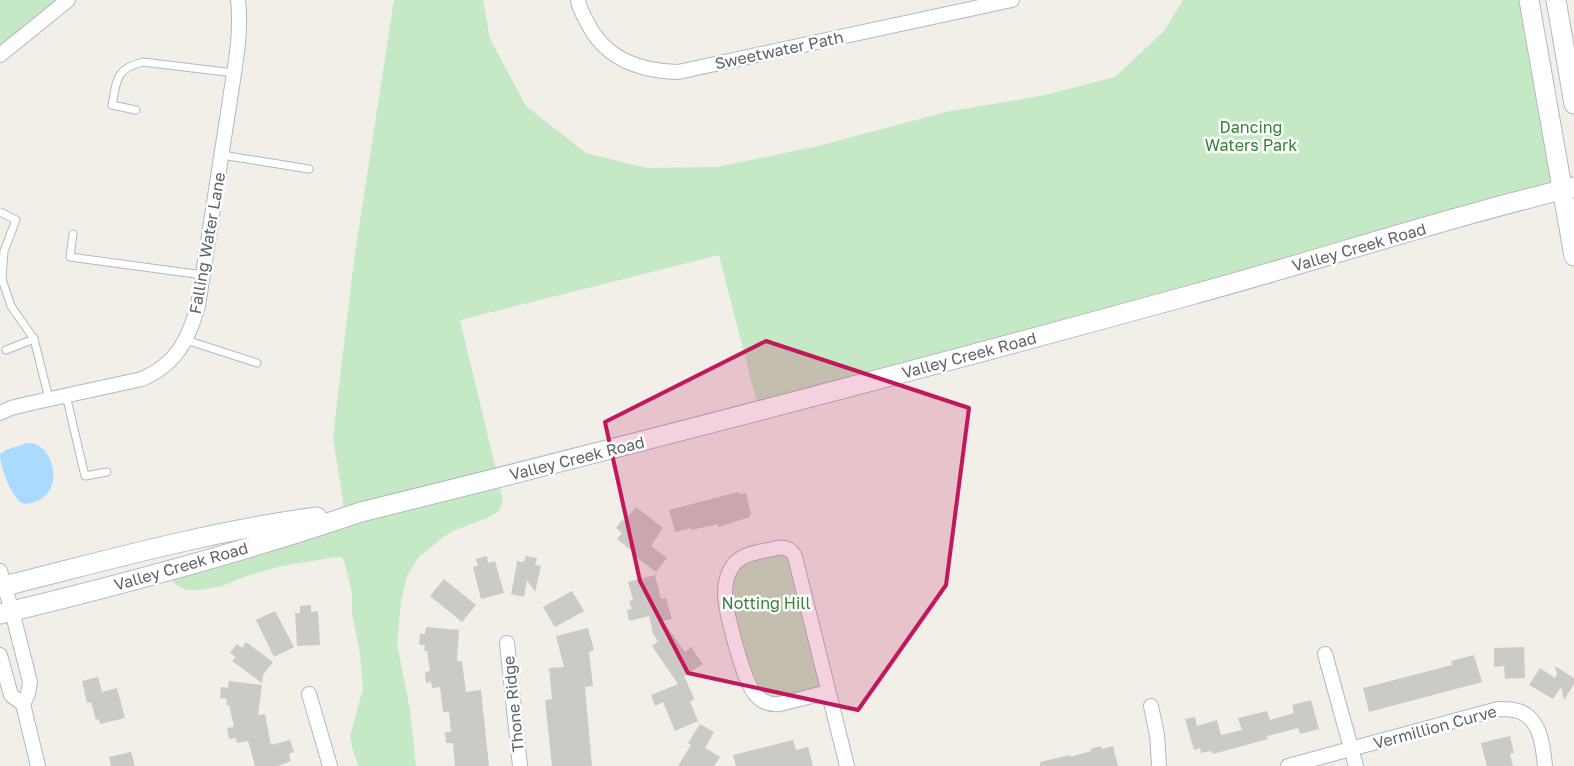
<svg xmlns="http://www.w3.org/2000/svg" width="1574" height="766" viewBox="0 0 1574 766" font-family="'Golos Text',sans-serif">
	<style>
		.green { fill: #c5e8c5 }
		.water { fill: #aadaff }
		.building { fill: #cccac5 }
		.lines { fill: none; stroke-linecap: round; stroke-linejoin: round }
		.lane-casing { stroke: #b5b8bc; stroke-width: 9 }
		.street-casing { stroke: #b5b8bc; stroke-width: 16 }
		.secondary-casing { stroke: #b6babf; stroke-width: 21 }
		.lane { stroke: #fff; stroke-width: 7 }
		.street { stroke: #fff; stroke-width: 14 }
		.secondary { stroke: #fff; stroke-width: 19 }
		.marked { fill: #c2185b; fill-opacity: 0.2; stroke: #c2185b; stroke-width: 4; stroke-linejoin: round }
		.labels { text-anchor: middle; stroke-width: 5; stroke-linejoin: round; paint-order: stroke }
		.street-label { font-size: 16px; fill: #5f6368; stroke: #fff }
		.park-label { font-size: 16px; fill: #348238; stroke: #fff }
	</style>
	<rect width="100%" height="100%" fill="#f1efe8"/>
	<g class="green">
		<path d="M0,0H68L0,55Z"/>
		<path d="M394,0H483L490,39L526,106L586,153L647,168L717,167L818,146L946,112L1045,95L1115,77L1164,31L1183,0H1529L1562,190L759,411L719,255L460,320L498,478L503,501L499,511L487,518L453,531L442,538L418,558L407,576L401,602L397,644L410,710L416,766H358L352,747L350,736L363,689L360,654L352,612V593L344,560L341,557H336L282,566L247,576L222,586L201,590H187L178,586L168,577L345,514L333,437L354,260Z"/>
		<path d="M785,548L828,692L780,704L750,687L727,609L733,565Z"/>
	</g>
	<path class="water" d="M27,443C54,440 71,500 24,504C12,500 0,467 0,454L6,450Z"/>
	<g class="building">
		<path d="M738,492L739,494L746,493L751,515H749L750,517L718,527V524L691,530V528L675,532L669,510Z"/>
		<path d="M636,507L663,528L651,546L667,558L656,572L635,556L636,554L617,539L622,533L616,528L622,520L624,521Z"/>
		<path d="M487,556L488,563L495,561L504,593L481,599L473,567L478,566L476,559Z"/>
		<path d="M526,556L537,558L535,565L541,566L535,592L527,580L524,597L511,594L517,563L516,561L524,562Z"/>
		<path d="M655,575L661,599L666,598L672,619L663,621L685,652L691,647L703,664L684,676L694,698L693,700L690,702L698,721L675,731L663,702L655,706L651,695L678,684L652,646L658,641L653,634L649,616L629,621L627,610L632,609L629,601L633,600L628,582Z"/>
		<path d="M444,579L476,605L462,622L430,596Z"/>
		<path d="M572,591L584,611L555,627L543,607Z"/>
		<path d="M311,605V612L318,611L320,645L297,646L295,613H300V606Z"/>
		<path d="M275,611L294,647L274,657L256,620Z"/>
		<path d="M426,627L459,630L457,661H462L466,692L481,690L489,766H455L453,743H446L445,732H451L449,712H443L440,687L432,688L431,682L426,683L425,672L430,671L427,651H424L425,645H419L420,634H425Z"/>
		<path d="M588,628L594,650L589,652L593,686L585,687L592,766H552L545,700L552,699L549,668L564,667L556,636Z"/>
		<path d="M246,642L273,662L263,675L262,683L232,661L236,657L230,653L237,644L242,648Z"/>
		<path d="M1524,647L1525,678L1505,679L1504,666L1494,667V648Z"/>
		<path d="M1474,655L1482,682L1369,712L1363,688L1452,665L1451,661Z"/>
		<path d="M1555,666L1574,678V684L1564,700L1561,687L1553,699L1529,685L1540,668L1555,678L1557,674Z"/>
		<path d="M98,677L102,692L117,688L125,718L100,724L99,719L96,720L91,702L87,703L82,681Z"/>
		<path d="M229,681L262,685L258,715L265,714L271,745L290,740L294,752L289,754L291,761L278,766H255L248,741L237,743L236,738L229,739L227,728L234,727L229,705H226L227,699L220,698L221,687L228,688Z"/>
		<path d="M1311,700L1319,729L1300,734L1298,728L1267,736L1268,739L1213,754L1212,751L1201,753L1200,748L1194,750L1185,719L1195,717L1197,726L1217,720L1221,735L1242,730L1238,718L1267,711L1270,720L1294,713L1292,705Z"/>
		<path d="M700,724L714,732L705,748L720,757L714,766H678L691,745L688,743Z"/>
		<path d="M1510,736L1514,753L1510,754L1513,766H1487L1481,743Z"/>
		<path d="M793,740L796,750L808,747L813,766H736L733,755Z"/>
		<path d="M1101,746L1102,749L1113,746L1118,766H1040V762L1070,755V757L1091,751L1090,749Z"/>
		<path d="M131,752L135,766H111L109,757Z"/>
	</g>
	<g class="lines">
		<g class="lane-casing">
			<g id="lane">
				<path d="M136,110L112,105C117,80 115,69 143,62L234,73"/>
				<path d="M222,155L309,169"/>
				<path d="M0,212L16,220L4,251L2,279L11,306L34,339L49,399"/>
				<path d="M73,234L70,257L203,275"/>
				<path d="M186,340L257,363"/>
				<path d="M6,350L34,339"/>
				<path d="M66,395L85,476L107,472"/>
			</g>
		</g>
		<g class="street-casing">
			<g id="street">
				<path d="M578,0C579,8 583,15 587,22C605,59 639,71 678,72L1012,0"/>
				<path d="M0,55L68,0"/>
				<path d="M0,413L11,408L27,404L142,379C176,364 188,341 198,306C208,239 219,173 229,106C234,71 242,36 238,0"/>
				<path d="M0,571L12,611L30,682L28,694L23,704"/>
				<path d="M507,643L520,766"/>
				<path d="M1325,654L1356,766"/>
				<path d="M0,655L11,695L23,704L38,766"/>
				<path d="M828,692L780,704C771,705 762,702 756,695C744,684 725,610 725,593C725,583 728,572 734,564C744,553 759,552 773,549C782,546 791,547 795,557L847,766"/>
				<path d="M309,694L330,766"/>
				<path d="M1151,706L1157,735L1159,766"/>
				<path d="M1288,766L1498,709C1504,709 1512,709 1518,711C1541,718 1543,747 1545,766"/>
			</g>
		</g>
		<g class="secondary-casing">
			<g id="secondary">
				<path d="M1529,0L1574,256"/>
				<path d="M1556,0L1574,104"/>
				<path d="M0,587C105,561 210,531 317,517"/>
				<path d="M0,614C121,585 243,552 361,512C639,443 915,371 1191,295C1319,260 1445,218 1574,187"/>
			</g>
		</g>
		<use href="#lane" class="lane"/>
		<use href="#street" class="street"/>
		<use href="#secondary" class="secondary"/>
	</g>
	<path class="marked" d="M766,341L969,408L946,585L858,710L688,673L640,581L605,422Z"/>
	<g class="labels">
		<g class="street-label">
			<text transform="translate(779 50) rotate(-12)" y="6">Sweetwater Path</text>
			<text transform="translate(207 243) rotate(-80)" y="6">Falling Water Lane</text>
			<text transform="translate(1359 247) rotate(-16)" y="6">Valley Creek Road</text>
			<text transform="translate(969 355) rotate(-15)" y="6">Valley Creek Road</text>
			<text transform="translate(577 458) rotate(-14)" y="6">Valley Creek Road</text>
			<text transform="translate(181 566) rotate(-16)" y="6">Valley Creek Road</text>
			<text transform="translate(513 704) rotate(-96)" y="6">Thone Ridge</text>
			<text transform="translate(1435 727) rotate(-15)" y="6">Vermillion Curve</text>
		</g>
		<g class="park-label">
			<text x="1251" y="133">Dancing<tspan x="1251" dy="18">Waters Park</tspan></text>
			<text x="766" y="609">Notting Hill</text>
		</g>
	</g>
</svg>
